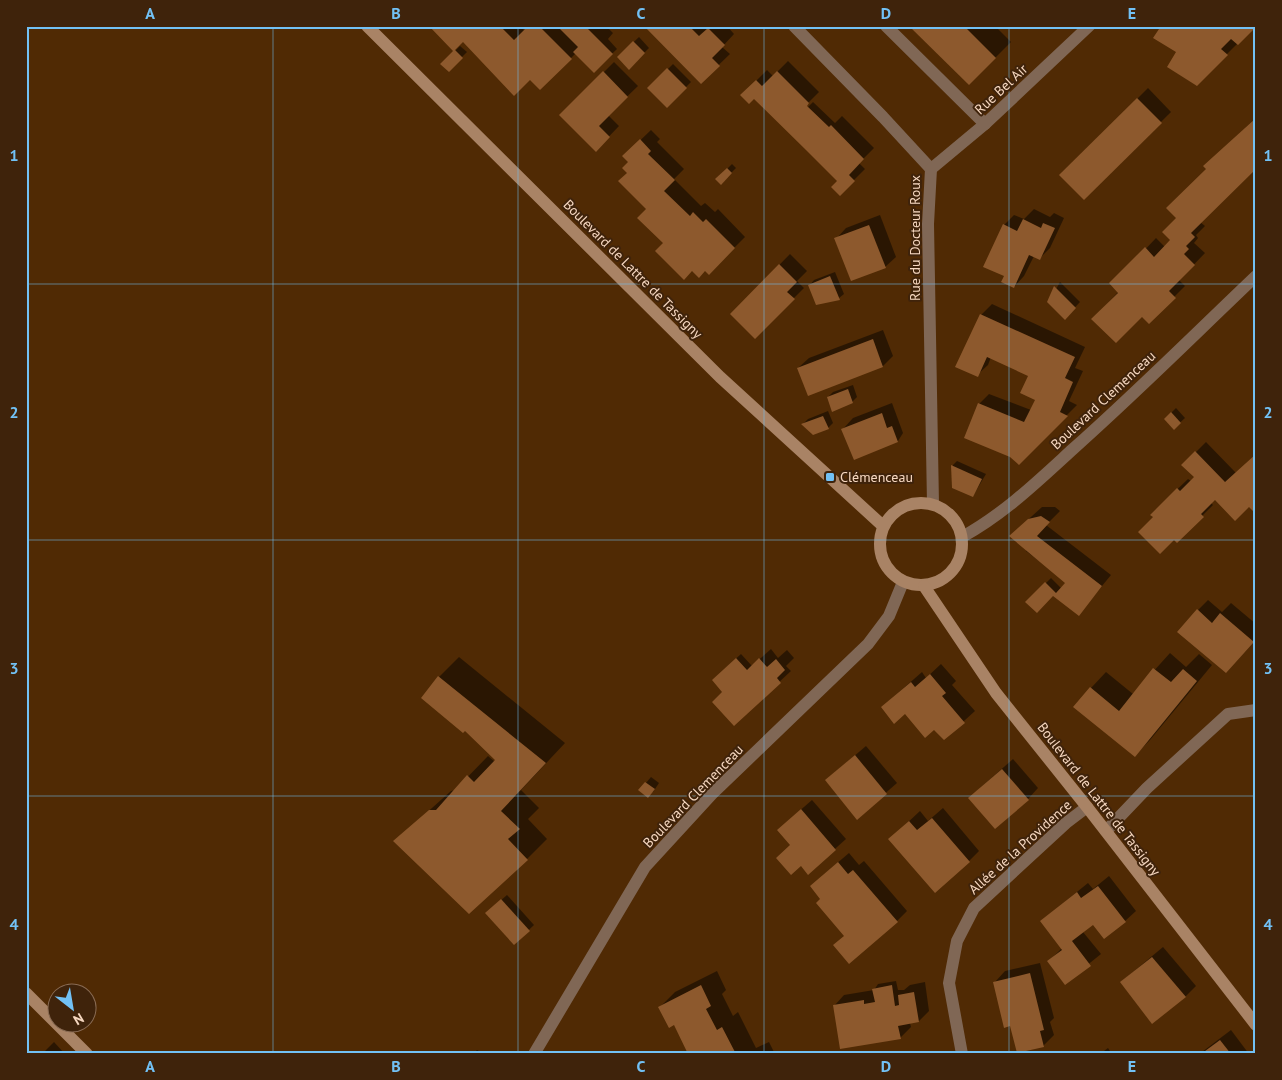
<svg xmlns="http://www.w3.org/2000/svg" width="1282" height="1080" viewBox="0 0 1282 1080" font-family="'PT Sans',sans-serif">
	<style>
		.shadow { fill: #0007 }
		.building { fill: #8d592d }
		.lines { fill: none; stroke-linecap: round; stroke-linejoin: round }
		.lane { stroke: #806755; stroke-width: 12 }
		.street { stroke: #806755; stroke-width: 12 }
		.secondary { stroke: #a98365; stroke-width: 12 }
		.grid { fill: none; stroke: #72c1f5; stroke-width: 1; stroke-opacity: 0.55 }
		.poi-dot { fill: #72c1f5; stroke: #3f230b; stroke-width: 2 }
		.labels { text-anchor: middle; stroke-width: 4; stroke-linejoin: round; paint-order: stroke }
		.street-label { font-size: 14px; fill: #f7d8c1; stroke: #3f230b }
		.poi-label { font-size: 14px; fill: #f7d8c1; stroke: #3f230b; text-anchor: start }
		.neatline { fill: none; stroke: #72c1f5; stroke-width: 2 }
		.grid-label { font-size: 16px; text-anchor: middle; font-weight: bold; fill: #72c1f5 }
	</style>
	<rect width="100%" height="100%" fill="#502a04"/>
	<g class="shadow">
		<path d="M431,26H520L525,31L529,26H606L613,33L608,39L617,49L594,71L576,53L540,89L530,78L463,40Z"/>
		<path d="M646,26H727L734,34L722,47L730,54L701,82Z"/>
		<path d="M911,26H995L1011,42L969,84Z"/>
		<path d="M1253,28L1196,85L1168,67Z"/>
		<path d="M639,37L649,48L629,68L618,57Z"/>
		<path d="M460,46L467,52L449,70L442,64Z"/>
		<path d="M788,61L819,92L784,127L754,97L742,95L767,70L773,76Z"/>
		<path d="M614,62L638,86L608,115L619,126L596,150L561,115Z"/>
		<path d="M673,64L691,82L667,106L649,88Z"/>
		<path d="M1148,88L1171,112L1084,198L1061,175Z"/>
		<path d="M813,102L835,123L842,116L874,148L859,163L865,169L840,194L839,181L787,128Z"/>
		<path d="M1256,118V167L1200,222L1205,226L1196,235L1198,238L1194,243L1205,253L1179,280L1185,286L1149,322L1142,315L1093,319L1147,261L1138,257L1156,238L1165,247L1172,240L1178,218L1215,156Z"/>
		<path d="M651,130L660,139L657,142L684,169L674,179L701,206L705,203L715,212L718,209L745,237L709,273L664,243L629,173L630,162L624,156Z"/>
		<path d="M732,164L736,168L721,183L717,179Z"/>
		<path d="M1034,209L1050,217L1054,213L1064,218L1050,248L1040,258L1034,256L1024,276L1014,287L1005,276L1004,225L1014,215L1024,219Z"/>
		<path d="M880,215L896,257L885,267L836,239L846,228Z"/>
		<path d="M790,254L807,271L797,281L804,288L755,337L731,314Z"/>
		<path d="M835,272L844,294L839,298L810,285L814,280Z"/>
		<path d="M1060,282L1080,302L1065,318L1049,302Z"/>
		<path d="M992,304L1085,347L1075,368L1083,371L1069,401L1077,405L1019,463L979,404L989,394L1031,410L1037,399L1030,375L991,357L988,365L977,375L957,366L981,315Z"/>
		<path d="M883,330L893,356L883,366L798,368L809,358Z"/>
		<path d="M853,385L857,397L852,402L828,397L833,392Z"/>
		<path d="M892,403L903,433L898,441L893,443L843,429L853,418Z"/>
		<path d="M1176,408L1185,418L1174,428L1165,419Z"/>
		<path d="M828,411L833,423L828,428L803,424L808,419Z"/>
		<path d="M1206,442L1236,473L1249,505L1215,498L1211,503L1213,505L1177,541L1154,517L1162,504L1188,479L1191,481L1195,477L1183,465Z"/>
		<path d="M957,461L986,474L973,496L953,487V465Z"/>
		<path d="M1042,507H1055L1060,511L1046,525L1111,575L1079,614L1053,594L1027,602L1051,578L1061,588L1067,582L1026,551L1027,549L1021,526Z"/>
		<path d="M1208,600L1222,612L1231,603L1256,624V640L1226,672L1198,610Z"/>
		<path d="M771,649L778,658L787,650L794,658L786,666L791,671L734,724L718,675L741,654L752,666Z"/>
		<path d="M1170,653L1186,667L1199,654L1212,665L1150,740L1135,755L1091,688L1106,672L1133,694Z"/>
		<path d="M459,657L565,743L521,790L539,808L528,819L547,839L527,859L395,841L451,791L455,790L488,756L495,762L497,760L439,677Z"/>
		<path d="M941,664L956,681L952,685L975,711L944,739L934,728L905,712L882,707L922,672L926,678Z"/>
		<path d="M866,746L897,783L857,818L826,780Z"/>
		<path d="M1013,759L1038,788L1028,799L980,788Z"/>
		<path d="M651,777L659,783L653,792L640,790Z"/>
		<path d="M812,800L846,839L808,873L791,844L789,820Z"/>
		<path d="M943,808L979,851L969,861L890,839L920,811L928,821Z"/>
		<path d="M849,853L859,865L864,861L907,911L897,921L845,935L822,899V876Z"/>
		<path d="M1109,876L1136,911L1125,921L1093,923L1083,932L1101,954L1065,983L1049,961L1062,948L1041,921L1088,883L1093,889Z"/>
		<path d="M507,895L534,925L514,944L492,908Z"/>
		<path d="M1163,947L1196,986L1185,997L1121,982Z"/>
		<path d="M1040,963L1054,1018L1050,1022L1054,1035L1043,1046L1011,1025L995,982L1005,971Z"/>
		<path d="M717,971L726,990L722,994L733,1016L738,1012L756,1048L769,1042L775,1054H690L674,1024L660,1007L675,992Z"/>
		<path d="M896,981L898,990H904L910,985L925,982L929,1011L919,1021L910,1023L911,1027L900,1038L834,1006L844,995L874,990L878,984Z"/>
		<path d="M1231,1030L1249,1054H1200L1202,1052Z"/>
		<path d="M54,1042L65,1054H42Z"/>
		<path d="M1108,1048L1112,1054H1100Z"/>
		<path d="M477,1050L484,1054H473Z"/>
	</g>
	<g class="building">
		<path d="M429,26H500L514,40L528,26H539L572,59L540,90L530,80L514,96L463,42L455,50L463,58L449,72L440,64L453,51Z"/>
		<path d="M557,26H585L613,54L594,73L573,52L578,47Z"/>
		<path d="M644,26H689L699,36L708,28L725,45L712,58L720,66L701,84Z"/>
		<path d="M909,26H964L996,58L969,85Z"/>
		<path d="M1161,26H1256V33L1253,30L1238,45L1231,39L1221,49L1228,55L1197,86L1167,67L1176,52L1153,38Z"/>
		<path d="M633,41L645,53L629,70L617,57Z"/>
		<path d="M667,68L687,88L667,108L647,88Z"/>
		<path d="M603,71L628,97L599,126L610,137L596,152L559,115Z"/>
		<path d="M777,71L809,103L807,106L829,127L831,125L864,159L849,175L855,181L840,196L831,187L837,181L806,150L754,99L749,104L740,95L756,80L762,86Z"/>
		<path d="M1137,98L1162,123L1084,200L1059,175Z"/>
		<path d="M1256,118V169L1191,233L1195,237L1186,246L1189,249L1184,254L1195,265L1169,291L1176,298L1149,324L1142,317L1116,343L1091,319L1118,293L1109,283L1145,247L1154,257L1170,240L1162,232L1176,218L1166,208L1206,169L1203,166Z"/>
		<path d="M640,139L651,151L648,154L675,180L664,191L690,216L693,212L703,222L706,219L735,248L709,275L705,271L699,278L692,271L684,280L655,251L663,243L637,218L646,209L618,181L627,173L622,168L628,162L622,156Z"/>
		<path d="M727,168L732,173L721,185L715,179Z"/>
		<path d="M1023,219L1041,228L1043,223L1055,228L1040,260L1029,255L1014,288L1001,282L1004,276L983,267L1003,224L1017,231Z"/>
		<path d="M869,225L886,268L851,281L834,238Z"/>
		<path d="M779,264L797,282L787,292L795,299L755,339L730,314Z"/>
		<path d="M830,276L840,300L816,305L808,285Z"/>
		<path d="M1054,286L1076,308L1065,320L1047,302Z"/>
		<path d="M980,314L1075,357L1065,378L1073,382L1060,412L1068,416L1019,465L1010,457L964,438L978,403L1024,422L1035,400L1020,393L1028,376L987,357L978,377L955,367Z"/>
		<path d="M873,339L883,367L808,396L797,368Z"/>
		<path d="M848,389L853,403L832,412L827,397Z"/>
		<path d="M1171,412L1181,423L1174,430L1164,419Z"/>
		<path d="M882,413L887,428L892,426L898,442L854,460L841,429Z"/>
		<path d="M823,416L829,429L813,435L801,424Z"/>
		<path d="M1195,451L1225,482L1256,454V514L1249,507L1235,521L1215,500L1201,514L1204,517L1177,543L1174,540L1160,554L1138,532L1153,517L1150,515L1177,488L1180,491L1194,477L1181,465Z"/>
		<path d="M951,465L982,479L973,497L952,488Z"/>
		<path d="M1041,516L1050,522L1037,536L1102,586L1079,616L1053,596L1037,613L1025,602L1045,582L1056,593L1065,583L1009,536L1028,519Z"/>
		<path d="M1197,609L1212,623L1220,613L1254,642L1226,673L1177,632Z"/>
		<path d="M736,658L747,670L759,658L767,667L776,659L785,670L777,678L781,683L734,726L712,702L722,692L712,680Z"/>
		<path d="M1153,668L1171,682L1183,669L1197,681L1135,757L1073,707L1090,687L1119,711Z"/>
		<path d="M930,674L946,693L942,696L965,723L944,740L934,730L925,738L905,714L894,724L881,707L911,682L915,687Z"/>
		<path d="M438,676L546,763L501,811L520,829L508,839L528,860L469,914L393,841L429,810H436L467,775L474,782L495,760L465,731L463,733L421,698Z"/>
		<path d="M855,755L887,794L857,820L825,780Z"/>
		<path d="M1002,769L1029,800L995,829L968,798Z"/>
		<path d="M645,782L655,789L648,798L638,790Z"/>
		<path d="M801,809L836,850L808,875L801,866L791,875L776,858L790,845L777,830Z"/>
		<path d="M932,818L970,862L935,893L888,839L909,821L917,830Z"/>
		<path d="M838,862L848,874L853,870L898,922L849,964L833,945L844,936L816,903L820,899L810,886Z"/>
		<path d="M1098,886L1126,922L1104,939L1093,925L1072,941L1091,966L1065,985L1047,961L1062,950L1040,921L1077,892L1081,898Z"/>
		<path d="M501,899L530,931L514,945L485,913Z"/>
		<path d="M1152,957L1186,997L1152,1024L1120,982Z"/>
		<path d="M1030,973L1044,1030L1040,1031L1044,1047L1017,1053L1010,1026L1004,1028L993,982Z"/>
		<path d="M701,985L711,1006L706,1009L717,1030L722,1027L736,1054H688L674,1025L669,1028L658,1007Z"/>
		<path d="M892,985L895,1006L899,1005L898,995L914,992L919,1022L898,1026L901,1039L840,1049L833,1005L864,1000V1004L875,1002L872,989Z"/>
		<path d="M1220,1040L1231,1054H1201Z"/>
	</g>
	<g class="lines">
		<g class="lane">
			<path d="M886,26L985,124"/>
			<path d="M1106,831L1147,788L1228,714L1256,710"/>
		</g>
		<g class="street">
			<path d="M794,26L883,117L931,169L928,224L933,504"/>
			<path d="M931,169L985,124L1089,26"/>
			<path d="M962,537C1004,514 1038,481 1073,449C1136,393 1195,334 1256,276"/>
			<path d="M534,1054L645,867L712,794L868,644L889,616L903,582"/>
			<path d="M962,1054L949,983L957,941L974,908L1066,823L1087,807"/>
		</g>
		<g class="secondary">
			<path d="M367,26L720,377L883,526"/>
			<circle cx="921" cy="544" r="41"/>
			<path d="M924,586L996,693L1087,807L1256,1025"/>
			<path d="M26,993L87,1054"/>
		</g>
	</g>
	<path class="grid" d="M273,26V1054M518,26V1054M764,26V1054M1009,26V1054M26,284H1256M26,540H1256M26,796H1256"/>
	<rect class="poi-dot" x="825" y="472" width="10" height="10" rx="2.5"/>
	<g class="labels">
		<g class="street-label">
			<text transform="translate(1001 89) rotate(-43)" y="5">Rue Bel Air</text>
			<text transform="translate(915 238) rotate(-90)" y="5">Rue du Docteur Roux</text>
			<text transform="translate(633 269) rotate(45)" y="5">Boulevard de Lattre de Tassigny</text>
			<text transform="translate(1103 400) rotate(-43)" y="5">Boulevard Clemenceau</text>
			<text transform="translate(693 796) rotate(-46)" y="5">Boulevard Clemenceau</text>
			<text transform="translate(1099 799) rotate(52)" y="5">Boulevard de Lattre de Tassigny</text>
			<text transform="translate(1020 847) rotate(-42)" y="5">Allée de la Providence</text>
		</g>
		<g class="poi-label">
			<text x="840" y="482">Clémenceau</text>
		</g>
	</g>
	<rect width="1282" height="1080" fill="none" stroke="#3f230b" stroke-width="55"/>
	<g transform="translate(72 1008) rotate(149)"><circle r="24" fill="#3f230b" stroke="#896b54"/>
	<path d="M0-4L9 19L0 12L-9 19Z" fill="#72c1f5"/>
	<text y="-8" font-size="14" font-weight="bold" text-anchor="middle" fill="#f7d8c1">N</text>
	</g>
	<rect x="28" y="28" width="1226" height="1024" class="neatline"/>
	<g class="grid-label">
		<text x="150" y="19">A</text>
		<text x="396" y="19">B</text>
		<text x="641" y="19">C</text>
		<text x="886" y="19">D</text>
		<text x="1132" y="19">E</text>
		<text x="14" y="161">1</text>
		<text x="1268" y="161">1</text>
		<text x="14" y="418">2</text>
		<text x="1268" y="418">2</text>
		<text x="14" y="674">3</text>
		<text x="1268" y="674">3</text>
		<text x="14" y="930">4</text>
		<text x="1268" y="930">4</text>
		<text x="150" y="1072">A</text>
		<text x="396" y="1072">B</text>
		<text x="641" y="1072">C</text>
		<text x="886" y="1072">D</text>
		<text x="1132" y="1072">E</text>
	</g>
</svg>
